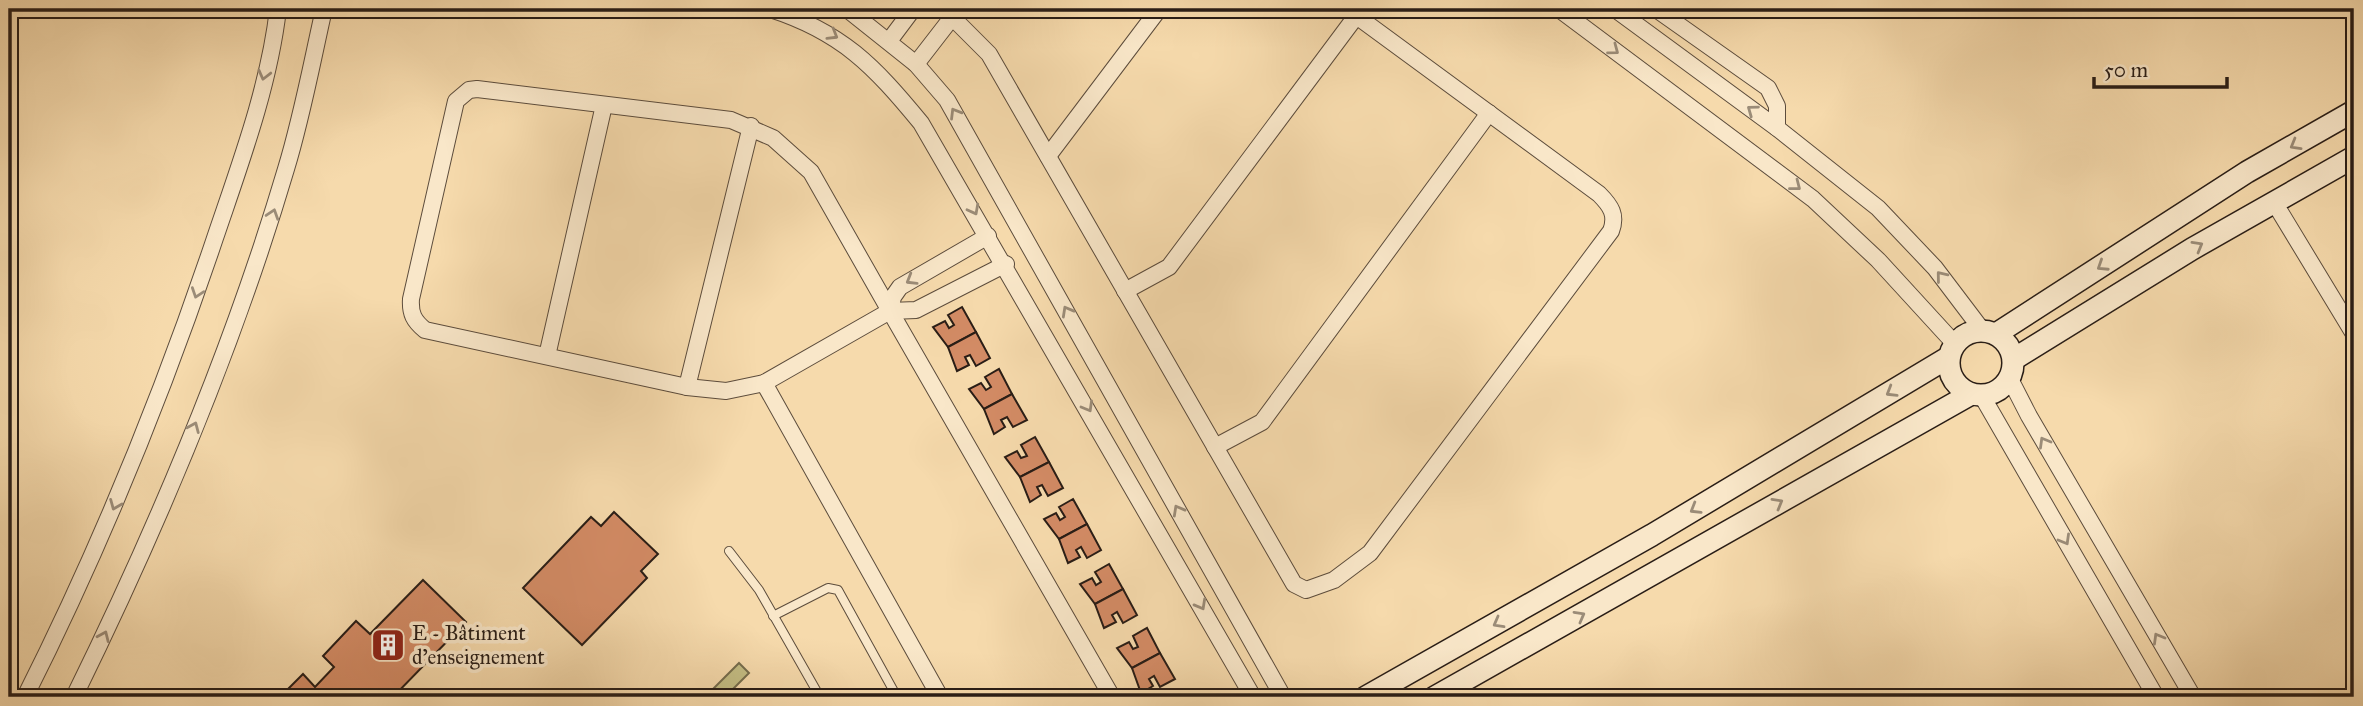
<svg xmlns="http://www.w3.org/2000/svg" width="2363" height="706" viewBox="0 0 2363 706" font-family="'IM FELL Great Primer',serif">
	<style>
		.green { fill: #c3bd84; stroke: #766d4d; stroke-width: 2 }
		.building { fill: #d38b65; stroke: #291d16; stroke-width: 2 }
		.lines { fill: none; stroke-linecap: round; stroke-linejoin: round }
		.lane-casing { stroke: #5c4c3c; stroke-width: 10 }
		.street-casing { stroke: #5c4c3c; stroke-width: 18 }
		.secondary-casing { stroke: #291d16; stroke-width: 24 }
		.lane { stroke: #f9e7c9; stroke-width: 8 }
		.street { stroke: #f9e7c9; stroke-width: 16 }
		.secondary { stroke: #f9e7c9; stroke-width: 21 }
		.oneway { stroke: #9b8c78 }
		.labels { text-anchor: middle; stroke-width: 7; stroke-linejoin: round; paint-order: stroke }
		.poi-label { font-size: 21px; fill: #291d16; stroke: #f9e7c9; text-anchor: start }
	</style>
	<rect width="100%" height="100%" fill="#f6daac"/>
	<filter id="stains"><feTurbulence type="fractalNoise" baseFrequency=".00286" numOctaves="4"/><feColorMatrix values="0 0 0 0 .2 0 0 0 0 .09 0 0 0 0 .02 0 0 0 .5 -.17"/></filter>
	<radialGradient id="worn" r=".72"><stop offset=".6" stop-color="#630" stop-opacity="0"/><stop offset="1" stop-color="#630" stop-opacity=".3"/></radialGradient>
	<path class="green" d="M739,663L749,673L725,697H705Z"/>
	<g class="building">
		<path d="M962,307L976,332L948,347L933,327L945,321L949,328L954,325L948,315Z"/>
		<path d="M976,332L990,358L976,366L970,355L965,357L969,365L957,371L948,347Z"/>
		<path d="M999,369L1012,394L984,409L969,389L981,383L986,390L991,387L985,377Z"/>
		<path d="M1012,394L1027,420L1013,427L1007,417L1001,420L1005,427L994,434L984,409Z"/>
		<path d="M1035,437L1049,462L1020,477L1005,457L1017,451L1021,458L1027,456L1021,445Z"/>
		<path d="M1049,462L1063,488L1048,496L1042,485L1037,487L1041,495L1030,502L1020,477Z"/>
		<path d="M1073,499L1087,524L1059,539L1044,519L1056,513L1060,520L1065,517L1059,507Z"/>
		<path d="M614,512L658,554L641,571L647,578L582,645L523,588L591,517L601,526Z"/>
		<path d="M1087,524L1101,550L1087,558L1081,547L1076,550L1080,557L1068,563L1059,539Z"/>
		<path d="M1109,564L1123,589L1095,604L1080,584L1092,578L1096,585L1101,582L1095,572Z"/>
		<path d="M423,580L466,622L393,697H280L303,674L315,687L334,667L323,656L356,621L370,634Z"/>
		<path d="M1123,589L1137,615L1123,623L1117,612L1112,615L1116,622L1104,628L1095,604Z"/>
		<path d="M1147,628L1160,653L1132,668L1117,648L1129,642L1133,649L1138,647L1133,636Z"/>
		<path d="M1160,653L1175,679L1160,687L1154,676L1149,679L1153,686L1141,693L1132,668Z"/>
	</g>
	<g class="lines">
		<g class="lane-casing">
			<g id="lane">
				<path d="M729,551L759,590L820,697"/>
				<path d="M773,616L828,588L838,590L897,697"/>
			</g>
		</g>
		<g class="street-casing">
			<g id="street">
				<path d="M770,9C842,32 874,66 921,123L1253,697"/>
				<path d="M847,9L916,64L947,100L1283,697"/>
				<path d="M944,9L989,54L1294,584L1306,590L1334,580L1370,553L1611,231C1617,215 1611,206 1599,194L1347,9"/>
				<path d="M1559,9L1813,199L1878,260L1955,344"/>
				<path d="M1615,9L1777,128L1878,208L1935,268L1982,330"/>
				<path d="M1656,9L1768,88L1777,106V128"/>
				<path d="M889,41L913,9"/>
				<path d="M916,64L957,11"/>
				<path d="M477,89L731,120L773,138L811,172L890,311L764,383L726,391L687,387L425,330C414,321 410,314 411,299L456,101L469,90Z"/>
				<path d="M1048,156L1159,9"/>
				<path d="M2274,202L2354,334"/>
				<path d="M988,236L900,287L893,297L890,311L1112,697"/>
				<path d="M1125,291L1169,267L1357,15"/>
				<path d="M890,311L916,310L1006,264"/>
				<path d="M547,356L604,105"/>
				<path d="M2010,379L2029,416L2193,697"/>
				<path d="M764,383L940,697"/>
				<path d="M687,387L751,126"/>
				<path d="M1982,396L2156,697"/>
				<path d="M1215,447L1262,422L1489,113"/>
				<path d="M25,697C100,548 162,396 215,238C240,164 269,87 278,9"/>
				<path d="M74,697C156,530 233,348 286,169C302,117 312,62 324,9"/>
			</g>
		</g>
		<g class="secondary-casing">
			<g id="secondary">
				<circle cx="1981" cy="363" r="32"/>
				<path d="M1996,334L2247,172L2354,111"/>
				<path d="M2014,359L2192,249L2354,157"/>
				<path d="M1366,697L1652,535L1949,357"/>
				<path d="M1435,697L1971,394"/>
			</g>
		</g>
		<use href="#lane" class="lane"/>
		<use href="#street" class="street"/>
		<use href="#secondary" class="secondary"/>
	</g>
	<defs><path id="oneway-chevron" d="M-2-3.5L2.5 0L-2 3.5" fill="none" stroke-width="1.6" stroke-linecap="round" stroke-linejoin="round" transform="scale(1.75)"/></defs>
	<g class="oneway">
		<use href="#oneway-chevron" transform="translate(833 35) rotate(31)"/>
		<use href="#oneway-chevron" transform="translate(1614 50) rotate(37)"/>
		<use href="#oneway-chevron" transform="translate(264 75) rotate(104)"/>
		<use href="#oneway-chevron" transform="translate(1752 110) rotate(-144)"/>
		<use href="#oneway-chevron" transform="translate(955 113) rotate(-121)"/>
		<use href="#oneway-chevron" transform="translate(2295 145) rotate(150)"/>
		<use href="#oneway-chevron" transform="translate(1796 186) rotate(38)"/>
		<use href="#oneway-chevron" transform="translate(974 210) rotate(62)"/>
		<use href="#oneway-chevron" transform="translate(273 214) rotate(-72)"/>
		<use href="#oneway-chevron" transform="translate(2198 246) rotate(-30)"/>
		<use href="#oneway-chevron" transform="translate(2102 266) rotate(147)"/>
		<use href="#oneway-chevron" transform="translate(1941 276) rotate(-129)"/>
		<use href="#oneway-chevron" transform="translate(911 280) rotate(149)"/>
		<use href="#oneway-chevron" transform="translate(197 293) rotate(109)"/>
		<use href="#oneway-chevron" transform="translate(1067 311) rotate(-119)"/>
		<use href="#oneway-chevron" transform="translate(1891 392) rotate(149)"/>
		<use href="#oneway-chevron" transform="translate(1088 407) rotate(60)"/>
		<use href="#oneway-chevron" transform="translate(194 427) rotate(-67)"/>
		<use href="#oneway-chevron" transform="translate(2044 442) rotate(-120)"/>
		<use href="#oneway-chevron" transform="translate(1778 503) rotate(-30)"/>
		<use href="#oneway-chevron" transform="translate(115 505) rotate(112)"/>
		<use href="#oneway-chevron" transform="translate(1695 509) rotate(149)"/>
		<use href="#oneway-chevron" transform="translate(1178 510) rotate(-119)"/>
		<use href="#oneway-chevron" transform="translate(2065 540) rotate(60)"/>
		<use href="#oneway-chevron" transform="translate(1201 605) rotate(61)"/>
		<use href="#oneway-chevron" transform="translate(1580 616) rotate(-29)"/>
		<use href="#oneway-chevron" transform="translate(1498 623) rotate(151)"/>
		<use href="#oneway-chevron" transform="translate(104 636) rotate(-66)"/>
		<use href="#oneway-chevron" transform="translate(2158 638) rotate(-120)"/>
	</g>
	<defs>
		<g id="building-square" transform="scale(1.75)"><rect x="-9" y="-9" width="18" height="18" rx="4" fill="#8f2418" stroke="#f9e7c9"/><path d="M-4-6H4V6H1V3H-1V6H-4ZM-2.5-4.3h1.7v1.8h-1.7ZM.8-4.3h1.7v1.8H.8ZM-2.5-1h1.7V.8h-1.7ZM.8-1h1.7V.8H.8Z" fill="#fff"/></g>
	</defs>
	<g fill-rule="evenodd">
		<use href="#building-square" x="388" y="645"/>
	</g>
	<g class="labels">
		<g class="poi-label">
			<text x="412" y="640">E - Bâtiment<tspan x="412" dy="24">d'enseignement</tspan></text>
		</g>
	</g>
	<rect width="2363" height="706" fill="none" stroke="#f6daac" stroke-width="35"/>
	<rect x="10" y="10" width="2342" height="685" fill="none" stroke="#291d16" stroke-width="3.5"/>
	<rect x="18" y="18" width="2328" height="671" fill="none" stroke="#291d16" stroke-width="2"/>
	<path d="M2094 77v10h133v-10" fill="none" stroke="#291d16" stroke-width="3.5"/>
	<text x="2104" y="77" font-size="21" fill="#291d16" stroke="#f9e7c9" stroke-width="5" paint-order="stroke">50 m</text>
	<rect width="100%" height="100%" filter="url(#stains)"/>
	<rect width="100%" height="100%" fill="url(#worn)"/>
</svg>
